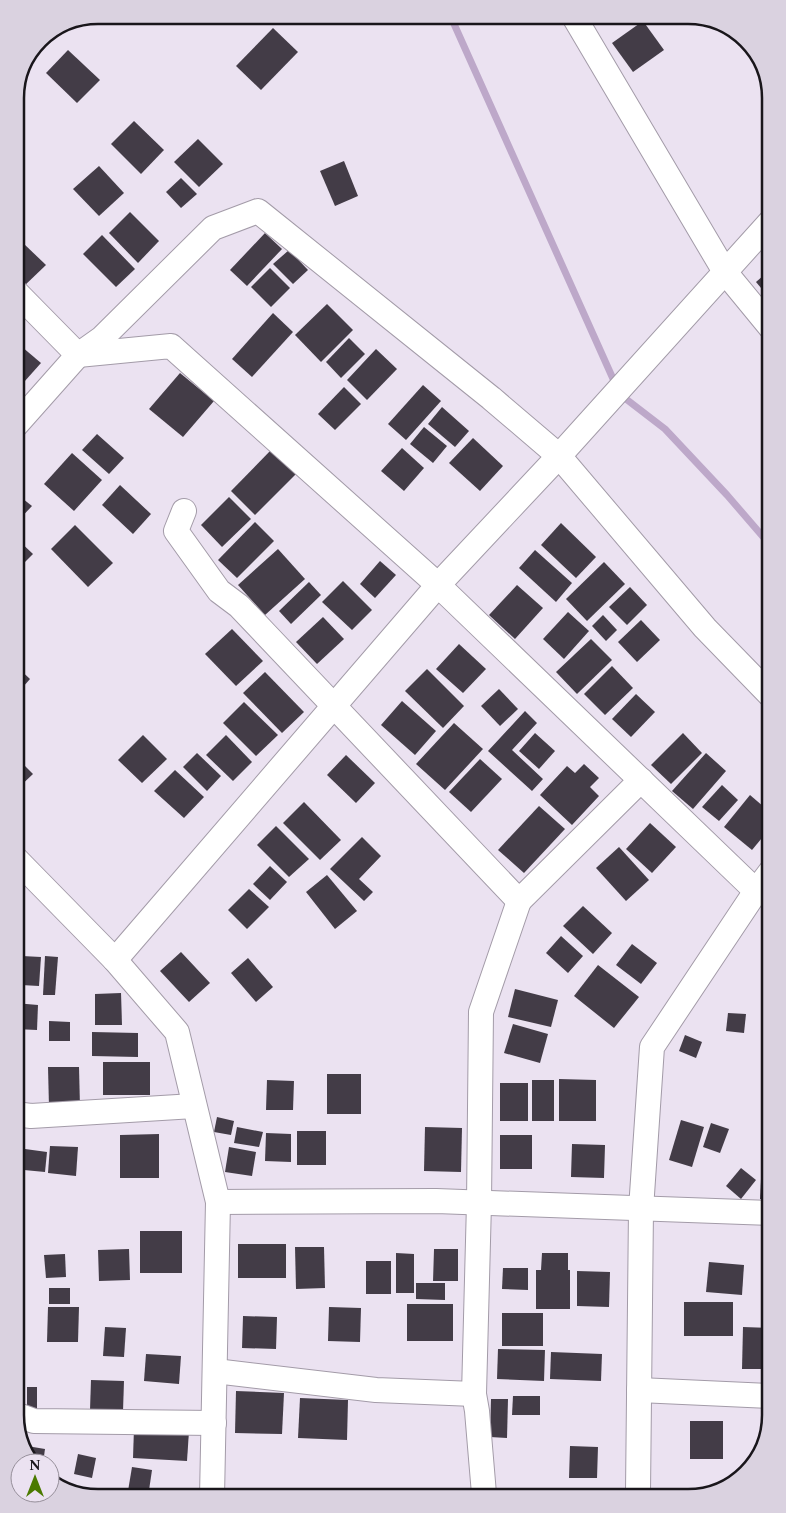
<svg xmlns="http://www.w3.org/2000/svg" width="786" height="1513" viewBox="0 0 786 1513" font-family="Spectral,serif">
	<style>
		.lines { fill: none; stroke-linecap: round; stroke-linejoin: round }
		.stream { stroke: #bda8c9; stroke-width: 7 }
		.building { fill: #433c47 }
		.street-casing { stroke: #a39ba8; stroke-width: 26 }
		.street { stroke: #fff; stroke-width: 24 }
		.rim { fill: none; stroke: #19161b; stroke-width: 2.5 }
	</style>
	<rect width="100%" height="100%" fill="#ebe2f1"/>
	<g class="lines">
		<path class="stream" d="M450,15L614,381L626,399L665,429L727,495L771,546"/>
	</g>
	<g class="building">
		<path d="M643,21L664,50L633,72L612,43Z"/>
		<path d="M273,28L298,52L261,90L236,66Z"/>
		<path d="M68,50L100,80L77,103L46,73Z"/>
		<path d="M15,115L22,121L15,129Z"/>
		<path d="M134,121L164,150L141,174L111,144Z"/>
		<path d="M198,139L223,164L199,187L174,162Z"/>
		<path d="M344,161L358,196L335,206L320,171Z"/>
		<path d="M99,166L124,193L99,216L73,189Z"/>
		<path d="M181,178L197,194L181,208L166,192Z"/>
		<path d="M130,212L159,241L138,263L109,233Z"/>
		<path d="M265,233L282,249L247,286L230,270Z"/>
		<path d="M102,235L135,269L116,287L83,254Z"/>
		<path d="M23,243L46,265L22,288L15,281V251Z"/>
		<path d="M289,250L308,270L293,284L273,264Z"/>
		<path d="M270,268L290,288L271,307L251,287Z"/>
		<path d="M771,269V300L756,282Z"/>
		<path d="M327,304L353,330L321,362L295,335Z"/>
		<path d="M273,313L293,332L252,377L232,359Z"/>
		<path d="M349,338L365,354L341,378L326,362Z"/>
		<path d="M15,341L41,363L16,391L15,390Z"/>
		<path d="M376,349L397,369L367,400L347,380Z"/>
		<path d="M180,373L214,401L183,437L149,409Z"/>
		<path d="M423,385L441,401L406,440L388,424Z"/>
		<path d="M344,387L361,404L335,430L318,414Z"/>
		<path d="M442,407L469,431L455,447L428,424Z"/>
		<path d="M424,427L447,446L433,463L410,444Z"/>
		<path d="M97,434L124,458L109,474L82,450Z"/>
		<path d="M473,438L503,466L480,491L449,463Z"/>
		<path d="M402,448L424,468L404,491L381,471Z"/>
		<path d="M271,450L296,474L255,515L231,491Z"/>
		<path d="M72,453L102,480L74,511L44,484Z"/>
		<path d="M120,485L151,514L133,534L102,505Z"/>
		<path d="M18,495L32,506L15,524V499Z"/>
		<path d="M229,497L251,519L222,547L201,525Z"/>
		<path d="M255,522L274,541L237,578L218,560Z"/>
		<path d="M561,523L596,557L576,578L541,545Z"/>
		<path d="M75,525L113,563L88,587L51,549Z"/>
		<path d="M15,537L33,554L15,572Z"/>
		<path d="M278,549L305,579L265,615L238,585Z"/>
		<path d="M535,550L572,583L556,602L519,568Z"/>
		<path d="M380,561L396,575L375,598L360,584Z"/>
		<path d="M604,562L625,584L587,621L566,599Z"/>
		<path d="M343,581L372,610L352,630L322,602Z"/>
		<path d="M309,582L321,595L291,624L279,611Z"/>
		<path d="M517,585L543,608L515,639L489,615Z"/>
		<path d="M630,587L647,605L627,625L609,607Z"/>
		<path d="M568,612L589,631L564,659L543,639Z"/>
		<path d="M603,615L617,630L606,641L592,626Z"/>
		<path d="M323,617L344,639L317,664L296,642Z"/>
		<path d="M641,620L660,640L637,662L618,642Z"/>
		<path d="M232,629L263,661L236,686L205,654Z"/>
		<path d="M591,639L612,660L577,694L556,672Z"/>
		<path d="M459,644L486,669L463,693L436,669Z"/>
		<path d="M15,665L30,679L15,696Z"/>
		<path d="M612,666L633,688L605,715L584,694Z"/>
		<path d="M427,669L464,706L443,728L405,691Z"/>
		<path d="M265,672L304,712L282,733L243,693Z"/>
		<path d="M499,689L518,709L500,726L481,706Z"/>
		<path d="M636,694L655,712L631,737L612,719Z"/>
		<path d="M402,701L436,731L415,755L381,725Z"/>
		<path d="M244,702L278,735L256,756L223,723Z"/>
		<path d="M525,711L537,723L512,750L543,779L532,791L488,751Z"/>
		<path d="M454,723L483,749L445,790L416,764Z"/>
		<path d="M535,733L555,751L539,769L519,751Z"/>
		<path d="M683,733L702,753L671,784L651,765Z"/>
		<path d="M143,735L167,759L142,783L118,760Z"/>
		<path d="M226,735L252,762L233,781L206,755Z"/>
		<path d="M197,753L221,776L207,791L183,767Z"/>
		<path d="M706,753L726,771L693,809L672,791Z"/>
		<path d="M346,755L375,783L356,803L327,775Z"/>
		<path d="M15,756L33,774L15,791Z"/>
		<path d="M480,759L502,779L471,812L449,792Z"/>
		<path d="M584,764L599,778L590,787L599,796L572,825L540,795L567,766L575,773Z"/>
		<path d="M175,770L204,797L184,818L154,791Z"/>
		<path d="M722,785L738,800L719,821L702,807Z"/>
		<path d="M750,795L771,813V827L752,850L724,827Z"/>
		<path d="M304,802L341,840L320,860L283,823Z"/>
		<path d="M539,806L565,829L524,873L498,850Z"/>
		<path d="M650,823L676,847L652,873L626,849Z"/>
		<path d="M276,826L309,859L289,877L257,845Z"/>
		<path d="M362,837L381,856L359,879L373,892L364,901L330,869Z"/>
		<path d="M619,847L649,880L626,901L596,868Z"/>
		<path d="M270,866L287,882L270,900L253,884Z"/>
		<path d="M327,875L357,911L335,929L306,892Z"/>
		<path d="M249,889L269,907L247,929L228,910Z"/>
		<path d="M583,906L612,933L593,954L563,926Z"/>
		<path d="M561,936L583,956L568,973L546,953Z"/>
		<path d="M632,944L657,963L641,984L616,965Z"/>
		<path d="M181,952L210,983L189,1002L160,971Z"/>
		<path d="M15,956H18L17,984H15Z"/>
		<path d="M22,956L41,957L39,986L21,985Z"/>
		<path d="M45,956L58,957L55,995H43Z"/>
		<path d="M248,958L273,987L256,1002L231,973Z"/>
		<path d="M598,965L639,997L614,1028L574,996Z"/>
		<path d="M515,989L558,1000L551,1027L508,1017Z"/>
		<path d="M121,993L122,1025H95V994Z"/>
		<path d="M15,1003L38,1005L37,1030L15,1029Z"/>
		<path d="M728,1013L746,1014L744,1033L726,1031Z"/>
		<path d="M49,1021L70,1022V1041H49Z"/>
		<path d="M513,1024L548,1034L540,1063L504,1053Z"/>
		<path d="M92,1032L138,1033V1057L92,1056Z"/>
		<path d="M685,1035L702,1042L696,1058L679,1051Z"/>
		<rect x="103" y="1062" width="47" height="33"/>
		<path d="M48,1067H79L80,1107H49Z"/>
		<path d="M15,1073H24L25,1098L15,1099Z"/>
		<rect x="327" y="1074" width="34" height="40"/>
		<path d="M559,1079L596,1080V1121H559Z"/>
		<path d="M267,1080L294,1081L293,1110H266Z"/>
		<rect x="532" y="1080" width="22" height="41"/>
		<rect x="500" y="1083" width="28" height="38"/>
		<path d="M217,1117L234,1121L231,1135L214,1132Z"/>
		<path d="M681,1120L704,1127L692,1167L669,1160Z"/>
		<path d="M711,1123L729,1129L720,1153L703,1147Z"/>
		<path d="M237,1127L263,1132L259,1147L234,1143Z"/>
		<path d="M425,1127L462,1128L461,1172L424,1171Z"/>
		<rect x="297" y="1131" width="29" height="34"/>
		<path d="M266,1133L291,1134V1162L265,1161Z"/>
		<path d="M159,1134V1178H120V1135Z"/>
		<rect x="500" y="1135" width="32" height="34"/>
		<path d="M572,1144L605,1145L604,1178L571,1177Z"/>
		<path d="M50,1146L78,1147L76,1176L48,1173Z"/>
		<path d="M229,1147L256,1152L252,1176L225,1172Z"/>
		<path d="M25,1149L47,1152L45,1172L24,1170Z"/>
		<path d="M741,1168L756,1180L741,1199L726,1186Z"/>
		<path d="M761,1179L771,1180V1199H760Z"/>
		<rect x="140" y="1231" width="42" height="42"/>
		<rect x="238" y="1244" width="48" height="34"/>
		<path d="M295,1247H324L325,1288L296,1289Z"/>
		<path d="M129,1249L130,1280L99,1281L98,1250Z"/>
		<path d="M434,1249H458V1281H433Z"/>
		<path d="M396,1253L414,1254V1293H396Z"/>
		<path d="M542,1253H568V1270H570V1309H536V1270H541Z"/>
		<path d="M65,1254L66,1277L46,1278L44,1255Z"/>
		<rect x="366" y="1261" width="25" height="33"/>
		<path d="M709,1262L744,1265L742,1295L706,1292Z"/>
		<path d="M503,1268H528V1290L502,1289Z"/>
		<path d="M577,1271L610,1272L609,1307L577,1306Z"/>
		<path d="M416,1283H445V1300L416,1299Z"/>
		<rect x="49" y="1288" width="21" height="16"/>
		<rect x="684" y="1302" width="49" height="34"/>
		<rect x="407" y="1304" width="46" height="37"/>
		<path d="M48,1307H79L78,1342H47Z"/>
		<path d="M329,1307L361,1308L360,1342L328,1341Z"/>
		<rect x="502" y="1313" width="41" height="33"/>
		<path d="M243,1316L277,1317L276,1349L242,1348Z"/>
		<path d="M105,1327L126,1328L124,1357L103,1356Z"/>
		<path d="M743,1327L771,1328V1369H742Z"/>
		<path d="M498,1349L545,1350L544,1381L497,1379Z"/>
		<path d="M551,1352L602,1354L601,1381L550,1379Z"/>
		<path d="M146,1354L181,1356L179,1384L144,1381Z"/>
		<path d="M15,1367L18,1368L16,1387H15Z"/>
		<path d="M91,1380L124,1381L123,1411L90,1410Z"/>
		<path d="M27,1387H37V1408L27,1409Z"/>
		<path d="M236,1391L284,1393L282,1434L235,1433Z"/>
		<path d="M513,1396H540V1415H512Z"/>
		<path d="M300,1398L348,1400L347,1440L298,1438Z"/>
		<path d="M491,1399H508L507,1438L490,1437Z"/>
		<rect x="690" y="1421" width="33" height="38"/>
		<path d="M134,1428L189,1431L187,1461L133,1458Z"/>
		<path d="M21,1445L45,1449L43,1463H34L21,1447Z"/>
		<path d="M570,1446L598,1447L597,1478H569Z"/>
		<path d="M78,1454L96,1458L92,1478L74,1474Z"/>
		<path d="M132,1467L152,1470L148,1497H127Z"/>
		<path d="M283,1491V1496H233V1492Z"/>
	</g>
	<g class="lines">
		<g class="street-casing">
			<g id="street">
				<path d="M573,15L725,272L771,328"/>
				<path d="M15,291L78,355L171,346L438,585L756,891"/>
				<path d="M15,426L78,355L102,338L213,228L258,211L491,398L559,456L705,628L771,696"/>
				<path d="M184,511L176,531L219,591L239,606L519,901L641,780"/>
				<path d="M15,858L115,960L177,1032L218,1202L212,1497"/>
				<path d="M115,960L438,585L559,456L771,221"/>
				<path d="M15,1114L31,1116L194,1106"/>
				<path d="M218,1202L436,1201L771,1213"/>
				<path d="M215,1371L376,1390L474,1394"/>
				<path d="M639,1390L771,1396"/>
				<path d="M15,1414L34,1421L214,1423"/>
				<path d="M638,1492L641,1209L652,1047L756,891L771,871"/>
				<path d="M484,1494L477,1411L474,1394L479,1203L481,1012L519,901"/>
			</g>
		</g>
		<use href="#street" class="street"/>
	</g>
	<path d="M0 0H786V1513H0ZM98 24H688A74 74 0 0 1 762 98V1415A74 74 0 0 1 688 1489H98A74 74 0 0 1 24 1415V98A74 74 0 0 1 98 24Z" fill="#dad2e0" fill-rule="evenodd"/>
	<path class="rim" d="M98 24H688A74 74 0 0 1 762 98V1415A74 74 0 0 1 688 1489H98A74 74 0 0 1 24 1415V98A74 74 0 0 1 98 24Z"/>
	<g transform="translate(35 1478)"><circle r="24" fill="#ebe2f1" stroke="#97909b"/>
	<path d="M0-4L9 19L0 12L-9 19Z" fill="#4b7a00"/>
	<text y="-8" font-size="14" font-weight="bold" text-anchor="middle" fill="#19161b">N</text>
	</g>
</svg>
